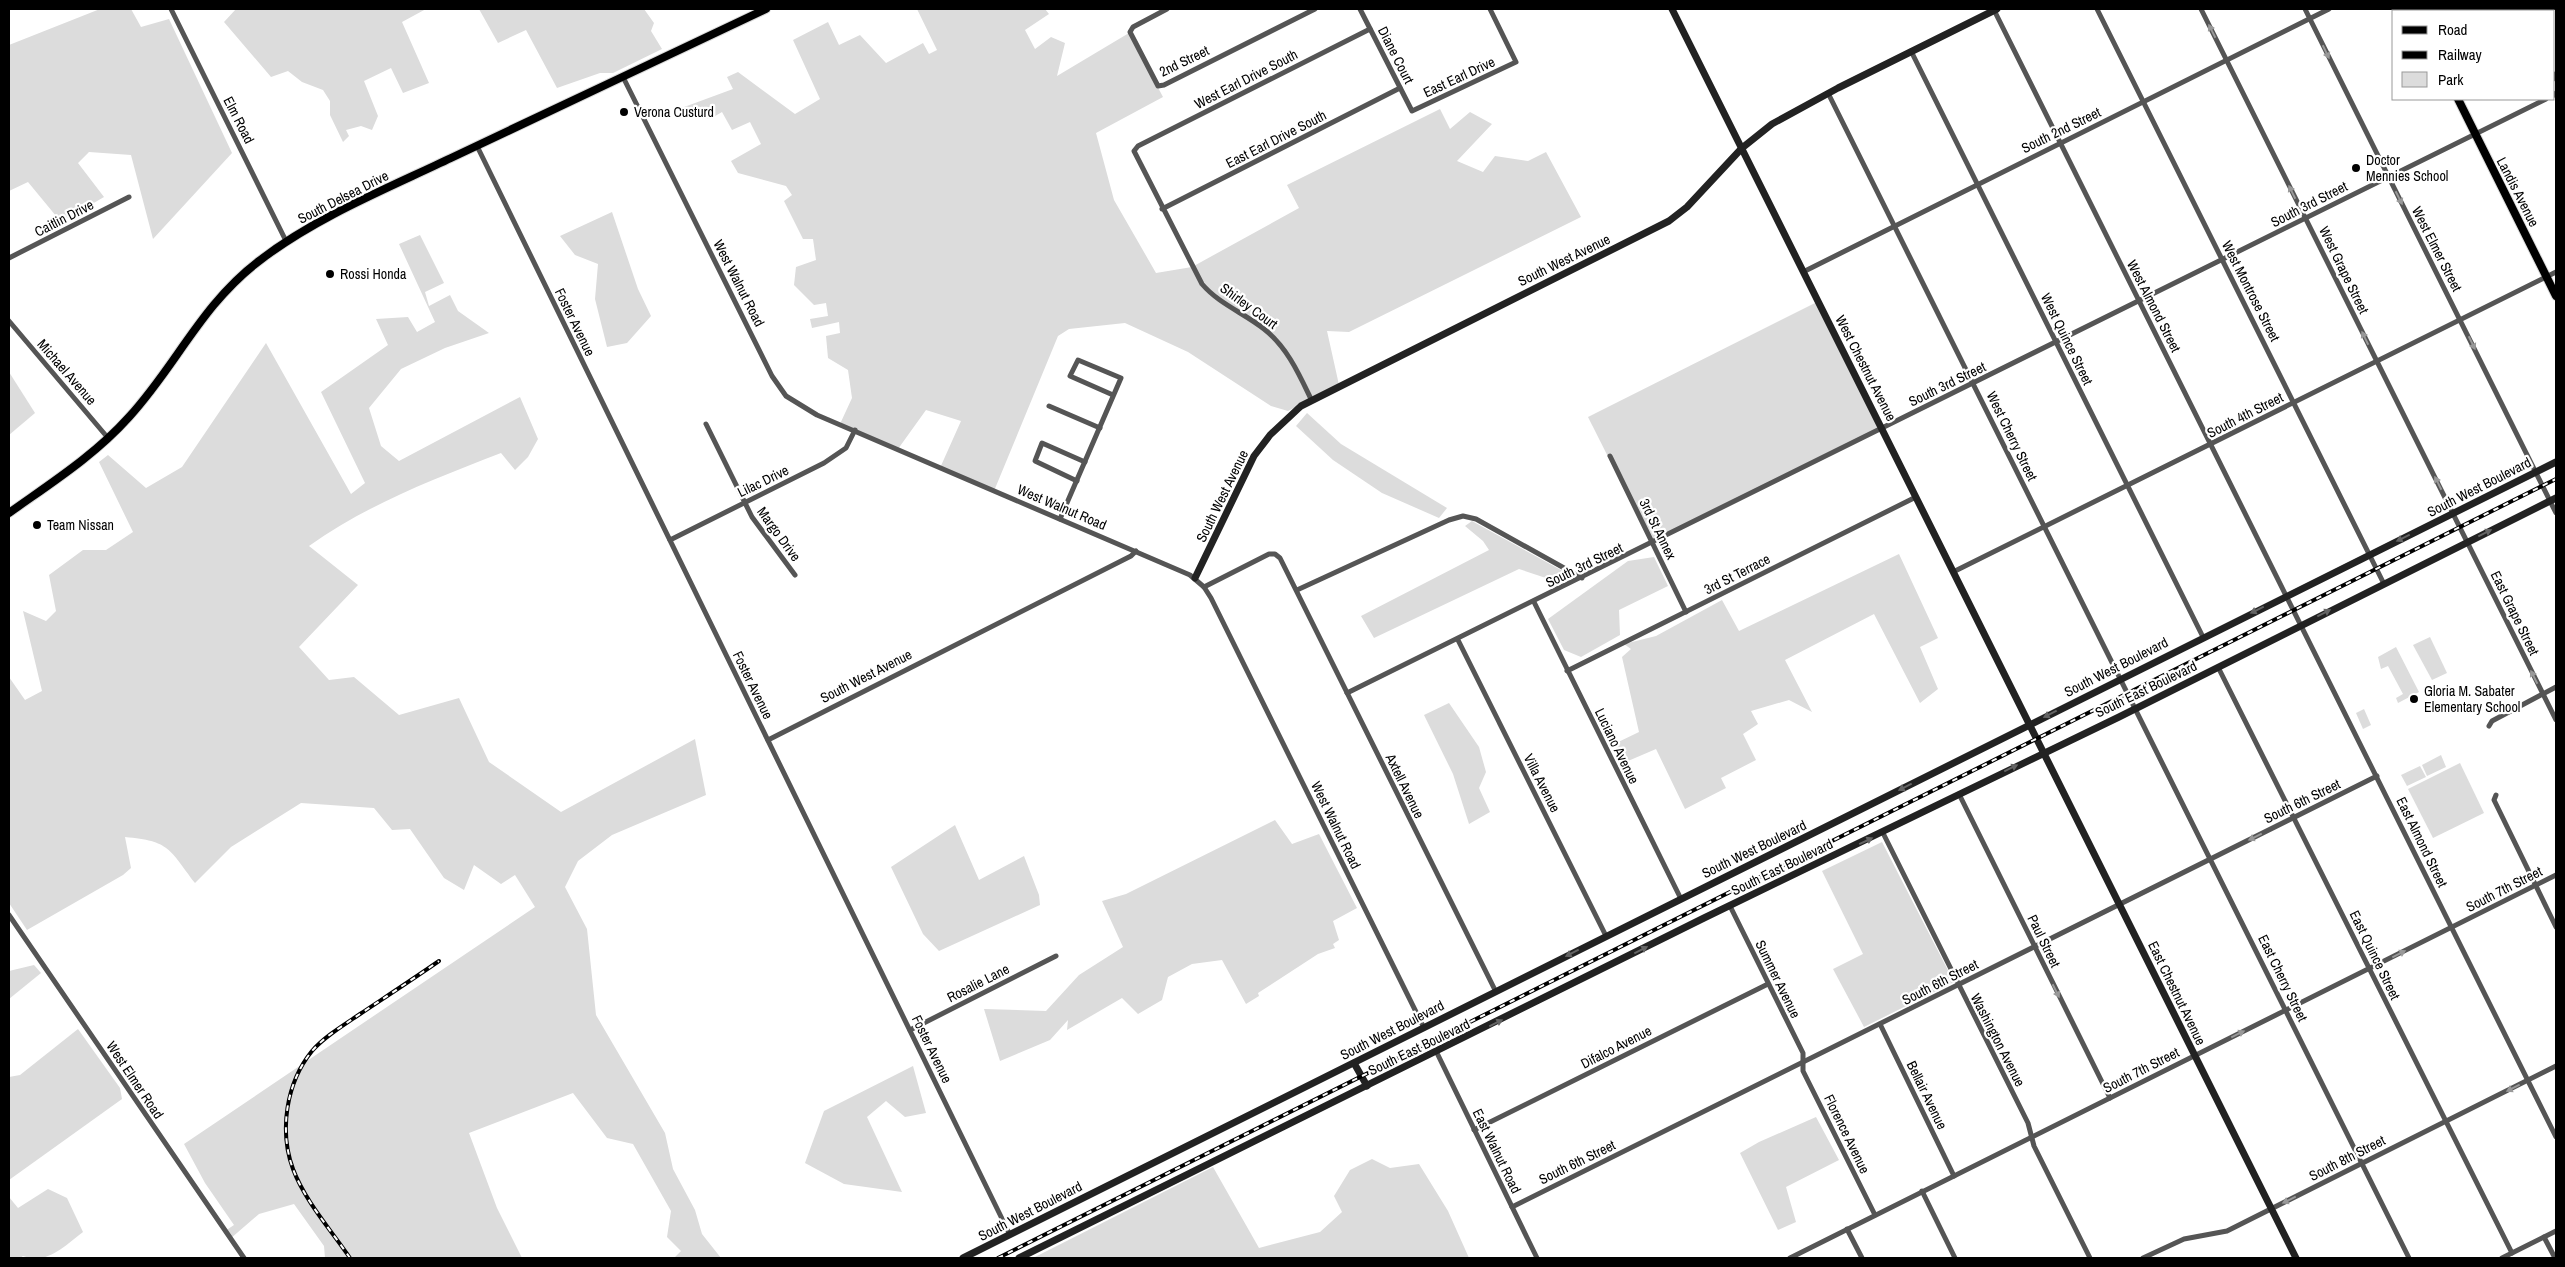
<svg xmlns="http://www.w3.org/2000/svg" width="2565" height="1267" viewBox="0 0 2565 1267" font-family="'Archivo Narrow',sans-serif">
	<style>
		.green { fill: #dcdcdc }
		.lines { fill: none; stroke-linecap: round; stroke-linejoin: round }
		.primary-casing { stroke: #dbdbdb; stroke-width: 10 }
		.street { stroke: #555; stroke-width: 5 }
		.secondary { stroke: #222; stroke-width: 7 }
		.primary { stroke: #000; stroke-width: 8 }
		.rail-casing { stroke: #000; stroke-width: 4 }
		.rail { stroke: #fff; stroke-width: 2; stroke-dasharray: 5.5; stroke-linecap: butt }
		.oneway { fill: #999 }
		.oneway2 { fill: #646464 }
		.poi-dot { fill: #000; stroke: #fff; stroke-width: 2 }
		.labels { text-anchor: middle; stroke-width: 4.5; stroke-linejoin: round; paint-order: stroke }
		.street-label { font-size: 14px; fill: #000; stroke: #fff }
		.poi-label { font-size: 14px; fill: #000; stroke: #fff; text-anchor: start }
	</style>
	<rect width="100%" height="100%" fill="#fff"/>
	<g class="green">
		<path d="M100,9H131L141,27L169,19L232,153L153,239L131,155L89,152L78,163L104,197L61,222L28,182L9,191V45Z"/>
		<path d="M236,9H426L402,22L429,83L403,93L391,68L364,81L378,116L372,130L361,126L346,130L349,136L343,142L330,115V101L323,90L302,82L288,71L271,77L224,22Z"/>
		<path d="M479,9H644L654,23L651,31L662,49L613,73H600L557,88L526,30L498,43Z"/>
		<path d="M917,9H1045L1049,14L1025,30L1035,49L1051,37L1065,43L1057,76L1129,33L1163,97L1096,133L1114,200L1156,273L1192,267L1299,208L1287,185L1440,109L1450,129L1470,112L1492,124L1457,161L1483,172L1495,156L1528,161L1546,152L1581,217L1349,332L1327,331L1339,385L1288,411L1271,406L1188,352L1125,323L1069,329L1058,336L994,491L940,468L961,421L926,410L898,449L840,424L852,398L848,370L828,358L826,336L840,333L839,322L812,328L810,319L828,316L826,303L814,305L794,285L796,267L816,260L813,239H803L784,201L792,195L786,186L738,173L731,161L761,144L750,122L732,130L722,112L710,119L676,110L733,89L727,77L738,72L795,114L820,99L793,40L828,22L839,45L860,35L886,63L923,43L929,54L937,50Z"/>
		<path d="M612,212L638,289L651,316L627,343L607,347L595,299L598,264L575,255L560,236Z"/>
		<path d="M420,235L444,283L425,292L429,306L450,295L458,311L489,333L445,348L401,369L369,408L381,446L399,461L520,397L538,439L528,457L515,470L501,453C434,479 368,504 309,546L358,585L299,647L329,680L354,677L399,715L459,698L489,762L561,812L695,739L706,795L612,835L578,861L565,887L587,929L596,1015L665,1133L673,1169L695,1210L702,1234L721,1258H674L681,1251L667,1237L671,1211L633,1144L607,1138L573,1093L469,1133L497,1208L522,1258H325L324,1246L294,1204L259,1214L230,1239L225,1231L234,1225L205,1183L184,1144L535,907L515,875L501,884L474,865L464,890L444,878L410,829L392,830L374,808L301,803L231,847L195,883C169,849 170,841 125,837L131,868L123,875L27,930L9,903V677L25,700L42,691L23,611L46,621L56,611L49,575L83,550H106L133,532L99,462L108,455L146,488L182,467L266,343L351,494L365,483L321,392L388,345L376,319L408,317L417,332L435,322L399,244Z"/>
		<path d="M1819,301L1883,429L1652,544L1588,417Z"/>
		<path d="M9,372L35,413L9,435Z"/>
		<path d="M1307,413L1341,444L1447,508L1439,518L1382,493L1333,460L1296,426Z"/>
		<path d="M1472,521L1570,575L1558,582L1519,569L1374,638L1361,616L1489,550L1483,541L1465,526Z"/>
		<path d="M1899,554L1938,638L1920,647L1938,689L1920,703L1874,614L1785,660L1812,712L1789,700L1751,711L1758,724L1743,734L1756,760L1721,778L1726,788L1685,809L1656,749L1621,764L1612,745L1639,732L1622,657L1631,649L1624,644L1656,636L1722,600L1739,631Z"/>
		<path d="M1654,557L1668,586L1619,610L1620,635L1581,657L1564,650L1548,619L1628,561Z"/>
		<path d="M2430,637L2447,673L2432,680L2413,645Z"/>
		<path d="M2396,647L2419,692L2398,703L2396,698L2403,694L2388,666L2381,669L2378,657Z"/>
		<path d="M1449,703L1479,747L1486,772L1479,788L1490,812L1469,824L1453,774L1424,715Z"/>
		<path d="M2364,709L2371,725L2363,729L2356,713Z"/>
		<path d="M2441,755L2446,767L2427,776L2422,765Z"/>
		<path d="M2460,763L2484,813L2433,838L2408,789Z"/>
		<path d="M2420,766L2426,777L2407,786L2401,775Z"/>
		<path d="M1275,820L1292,844L1319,834L1357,908L1333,921L1339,940L1333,944L1335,948L1318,954L1258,993L1259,996L1246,1004L1222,960L1192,964L1168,977L1162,1000L1138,1014L1122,998L1067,1030L1068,1020L1050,1040L1000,1061L984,1009L1046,1011L1079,975L1123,947L1102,901L1126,894Z"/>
		<path d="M955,825L979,880L1024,856L1039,895L1040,905L939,951L923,934L891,867Z"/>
		<path d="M1882,842L1954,982L1864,1027L1833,969L1863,954L1822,871Z"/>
		<path d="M34,965L41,973L9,999V971Z"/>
		<path d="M78,1029L120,1088L122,1099L9,1180V1077L20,1075Z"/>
		<path d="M913,1066L926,1113L905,1117L886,1101L867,1117L902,1192L844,1184L805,1163L824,1111Z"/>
		<path d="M1816,1117L1839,1160L1786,1187L1796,1222L1778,1230L1740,1153L1759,1142Z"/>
		<path d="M1372,1159L1390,1168L1419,1164L1448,1211L1469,1258H1033L1213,1167L1259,1248L1320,1232L1342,1212L1334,1196L1350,1170Z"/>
		<path d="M48,1189L67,1198L83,1232C64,1246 48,1265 23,1256L20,1258H9V1197L18,1208Z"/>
	</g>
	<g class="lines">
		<g class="primary-casing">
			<g id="primary">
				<path d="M2413,9L2414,11"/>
				<path d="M2458,99L2556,296"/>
				<path d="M9,513C51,483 94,456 129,417C176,366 201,305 259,261C316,217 386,189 451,158C556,108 661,59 766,9"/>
			</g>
		</g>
		<g class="street">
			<path d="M171,9L286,241"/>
			<path d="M1167,9L1133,27L1130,32L1158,86L1164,85L1315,9"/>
			<path d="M1360,9L1412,111L1516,62L1490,9"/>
			<path d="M2097,9L2384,584"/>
			<path d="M2201,9L2556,720"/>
			<path d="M2305,9L2556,513"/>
			<path d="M2521,9L2522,11"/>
			<path d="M1994,10L2556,1137"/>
			<path d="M1911,51L2203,637"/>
			<path d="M2554,74L2556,79"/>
			<path d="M623,77L772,376L786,396L817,415L1190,575L1204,587L1211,598L1424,1028"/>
			<path d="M1828,93L2409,1258"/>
			<path d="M2554,95L2556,93"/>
			<path d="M477,146L1010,1235"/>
			<path d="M1162,209L1400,88"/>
			<path d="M9,258L129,197"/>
			<path d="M1803,272L2329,9"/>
			<path d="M9,321L108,438"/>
			<path d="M1311,399C1299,374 1287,347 1264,329C1244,313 1219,304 1202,284L1134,151L1138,146L1370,29"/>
			<path d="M1049,406L1100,428"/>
			<path d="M706,424L752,517L795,575"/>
			<path d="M1610,456L1686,612"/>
			<path d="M1077,481L1035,461L1042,443L1085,462"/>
			<path d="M1060,519L1121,378L1078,360L1070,376L1113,395"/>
			<path d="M670,540L824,463L846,448L855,430"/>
			<path d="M1953,572L2556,272"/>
			<path d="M1204,587L1269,554H1275L1280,558L1496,992"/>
			<path d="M1297,590L1449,520L1463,516L1476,519L1582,578"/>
			<path d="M1534,602L1681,899"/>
			<path d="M1458,640L1606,936"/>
			<path d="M2218,667L2512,1253"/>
			<path d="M1567,671L1916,497"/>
			<path d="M1347,693L2546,99"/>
			<path d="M2489,726L2492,721L2556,687"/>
			<path d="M768,740L1131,556L1136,551"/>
			<path d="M1959,794L2110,1098"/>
			<path d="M2496,795L2494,800L2556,927"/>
			<path d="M1883,833L2028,1123L2034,1146L2090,1258"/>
			<path d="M1730,906L1803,1053V1071L1875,1215"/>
			<path d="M9,915L244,1258"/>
			<path d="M1880,1024L1954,1176"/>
			<path d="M910,1030L1056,956"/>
			<path d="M1437,1053L1537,1258"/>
			<path d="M1474,1130L1768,984"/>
			<path d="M1922,1191L1955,1258"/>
			<path d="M1512,1207L2377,776"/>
			<path d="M1847,1229L1862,1258"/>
			<path d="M2544,1237L2555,1258"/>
			<path d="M1790,1258L2556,875"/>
			<path d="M2143,1258L2184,1239L2227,1231L2556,1066"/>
			<path d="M2502,1258L2556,1231"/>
		</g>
		<g class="secondary">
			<path d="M1672,9L2296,1258"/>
			<path d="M1195,578L1254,456L1270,435L1301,406L1669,221L1687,207L1742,148L1772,124L1838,88L1997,9"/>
			<path d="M1354,1063L1367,1086"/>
			<path d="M963,1258L2556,462"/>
			<path d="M1019,1258L1704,918L2119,717L2556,498"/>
		</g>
		<use href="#primary" class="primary"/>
		<g class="rail-casing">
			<g id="rail">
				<path d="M350,1258C331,1230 305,1201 293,1169C279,1131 286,1083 312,1051C325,1036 344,1025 360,1014C387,996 413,979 439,961"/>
				<path d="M998,1258L2556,479"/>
			</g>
		</g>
		<use href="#rail" class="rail"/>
	</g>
	<defs><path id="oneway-solid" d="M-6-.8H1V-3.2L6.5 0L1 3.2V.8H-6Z" transform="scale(1.25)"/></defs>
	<g class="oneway">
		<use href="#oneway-solid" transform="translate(2212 31) rotate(-117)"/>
		<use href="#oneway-solid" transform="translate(2326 52) rotate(64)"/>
		<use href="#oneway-solid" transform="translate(2292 192) rotate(-116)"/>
		<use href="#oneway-solid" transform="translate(2399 198) rotate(63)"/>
		<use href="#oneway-solid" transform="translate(2365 338) rotate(-116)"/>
		<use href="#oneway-solid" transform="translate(2472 343) rotate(64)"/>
		<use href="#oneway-solid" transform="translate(2438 483) rotate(-117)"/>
		<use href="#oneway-solid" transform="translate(2534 677) rotate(-117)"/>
		<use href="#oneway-solid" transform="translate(2255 837) rotate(154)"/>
		<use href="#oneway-solid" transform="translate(2399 954) rotate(-27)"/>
		<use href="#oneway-solid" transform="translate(2056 991) rotate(63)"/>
		<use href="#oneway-solid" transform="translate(2238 1034) rotate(-26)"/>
		<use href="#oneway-solid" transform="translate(2513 1088) rotate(153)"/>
		<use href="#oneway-solid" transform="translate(2289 1200) rotate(154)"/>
	</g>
	<g class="oneway2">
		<use href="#oneway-solid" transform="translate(2485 533) rotate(-27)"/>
		<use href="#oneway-solid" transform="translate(2403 538) rotate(154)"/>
		<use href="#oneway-solid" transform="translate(2257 610) rotate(154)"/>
		<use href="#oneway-solid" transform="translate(2324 613) rotate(-27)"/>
		<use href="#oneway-solid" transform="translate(2050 714) rotate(153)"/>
		<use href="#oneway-solid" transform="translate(2011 768) rotate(-26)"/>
		<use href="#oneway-solid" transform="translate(1905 787) rotate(153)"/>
		<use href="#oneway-solid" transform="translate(1866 841) rotate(-25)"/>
		<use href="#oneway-solid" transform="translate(1641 950) rotate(-27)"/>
		<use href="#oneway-solid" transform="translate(1572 953) rotate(153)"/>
		<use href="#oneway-solid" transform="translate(1496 1023) rotate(-26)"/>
	</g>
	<g class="poi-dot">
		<circle cx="624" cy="112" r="5"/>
		<circle cx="2356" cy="168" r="5"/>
		<circle cx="330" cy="274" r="5"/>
		<circle cx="37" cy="525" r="5"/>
		<circle cx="2414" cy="699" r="5"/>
	</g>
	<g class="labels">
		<g class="street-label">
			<text transform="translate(1396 55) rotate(63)" y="5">Diane Court</text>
			<text transform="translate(1184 61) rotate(-26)" y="5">2nd Street</text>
			<text transform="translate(1459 77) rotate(-25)" y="5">East Earl Drive</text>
			<text transform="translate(1246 79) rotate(-27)" y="5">West Earl Drive South</text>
			<text transform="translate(239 120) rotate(63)" y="5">Elm Road</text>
			<text transform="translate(2061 130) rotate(-26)" y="5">South 2nd Street</text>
			<text transform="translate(1276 139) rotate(-27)" y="5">East Earl Drive South</text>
			<text transform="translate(2518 192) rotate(63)" y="5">Landis Avenue</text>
			<text transform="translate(343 197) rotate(-27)" y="5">South Delsea Drive</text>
			<text transform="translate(2309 204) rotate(-27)" y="5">South 3rd Street</text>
			<text transform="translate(64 218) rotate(-27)" y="5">Caitlin Drive</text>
			<text transform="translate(2437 249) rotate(63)" y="5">West Elmer Street</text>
			<text transform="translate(1564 260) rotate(-26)" y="5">South West Avenue</text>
			<text transform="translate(2344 270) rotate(64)" y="5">West Grape Street</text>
			<text transform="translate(739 283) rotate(63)" y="5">West Walnut Road</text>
			<text transform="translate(2251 291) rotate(63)" y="5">West Montrose Street</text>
			<text transform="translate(1249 306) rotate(36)" y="5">Shirley Court</text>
			<text transform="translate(2154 306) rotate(63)" y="5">West Almond Street</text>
			<text transform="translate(575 322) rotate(64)" y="5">Foster Avenue</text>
			<text transform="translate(2067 339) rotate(64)" y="5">West Quince Street</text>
			<text transform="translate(1866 368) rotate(63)" y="5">West Chestnut Avenue</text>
			<text transform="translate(67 372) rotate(49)" y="5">Michael Avenue</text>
			<text transform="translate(1947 384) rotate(-26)" y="5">South 3rd Street</text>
			<text transform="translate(2245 415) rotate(-27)" y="5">South 4th Street</text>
			<text transform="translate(2012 436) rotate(64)" y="5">West Cherry Street</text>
			<text transform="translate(763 481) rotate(-26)" y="5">Lilac Drive</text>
			<text transform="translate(2479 487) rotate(-27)" y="5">South West Boulevard</text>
			<text transform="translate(1222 496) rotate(-64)" y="5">South West Avenue</text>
			<text transform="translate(1062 507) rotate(23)" y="5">West Walnut Road</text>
			<text transform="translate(1658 529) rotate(64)" y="5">3rd St Annex</text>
			<text transform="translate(779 534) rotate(54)" y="5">Margo Drive</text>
			<text transform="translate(1584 565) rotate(-26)" y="5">South 3rd Street</text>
			<text transform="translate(1737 574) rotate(-27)" y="5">3rd St Terrace</text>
			<text transform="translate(2515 613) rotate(64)" y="5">East Grape Street</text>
			<text transform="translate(2116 667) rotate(-27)" y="5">South West Boulevard</text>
			<text transform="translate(866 676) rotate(-27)" y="5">South West Avenue</text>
			<text transform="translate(753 685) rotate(64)" y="5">Foster Avenue</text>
			<text transform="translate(2146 689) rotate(-26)" y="5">South East Boulevard</text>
			<text transform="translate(1617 746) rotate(64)" y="5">Luciano Avenue</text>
			<text transform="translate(1542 783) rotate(63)" y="5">Villa Avenue</text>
			<text transform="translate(1405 786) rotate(64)" y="5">Axtell Avenue</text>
			<text transform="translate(2302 801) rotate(-26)" y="5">South 6th Street</text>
			<text transform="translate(1336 825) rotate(64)" y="5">West Walnut Road</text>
			<text transform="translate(2422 842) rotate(64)" y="5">East Almond Street</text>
			<text transform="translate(1754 849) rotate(-26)" y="5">South West Boulevard</text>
			<text transform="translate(1782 867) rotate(-26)" y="5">South East Boulevard</text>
			<text transform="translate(2504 889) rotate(-27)" y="5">South 7th Street</text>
			<text transform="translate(2044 941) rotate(64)" y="5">Paul Street</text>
			<text transform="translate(2375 955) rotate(64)" y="5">East Quince Street</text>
			<text transform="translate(2283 978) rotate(64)" y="5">East Cherry Street</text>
			<text transform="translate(1778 979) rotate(64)" y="5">Summer Avenue</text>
			<text transform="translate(1940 982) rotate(-27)" y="5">South 6th Street</text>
			<text transform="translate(978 983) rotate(-27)" y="5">Rosalie Lane</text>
			<text transform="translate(2177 993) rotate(64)" y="5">East Chestnut Avenue</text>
			<text transform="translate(1392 1030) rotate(-27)" y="5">South West Boulevard</text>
			<text transform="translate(1998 1040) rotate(63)" y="5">Washington Avenue</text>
			<text transform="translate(1419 1047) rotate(-26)" y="5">South East Boulevard</text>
			<text transform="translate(1616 1047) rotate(-27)" y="5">Difalco Avenue</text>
			<text transform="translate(932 1049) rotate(64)" y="5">Foster Avenue</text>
			<text transform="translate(2141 1070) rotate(-27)" y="5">South 7th Street</text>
			<text transform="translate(135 1080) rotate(56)" y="5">West Elmer Road</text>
			<text transform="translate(1927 1095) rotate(64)" y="5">Bellair Avenue</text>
			<text transform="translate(1847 1134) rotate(64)" y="5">Florence Avenue</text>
			<text transform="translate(1497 1151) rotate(64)" y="5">East Walnut Road</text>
			<text transform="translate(2347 1158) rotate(-27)" y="5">South 8th Street</text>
			<text transform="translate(1577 1162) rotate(-26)" y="5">South 6th Street</text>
			<text transform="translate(1030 1211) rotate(-27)" y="5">South West Boulevard</text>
		</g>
		<g class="poi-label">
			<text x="634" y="117">Verona Custurd</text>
			<text x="2366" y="165">Doctor<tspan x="2366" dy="16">Mennies School</tspan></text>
			<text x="340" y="279">Rossi Honda</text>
			<text x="47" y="530">Team Nissan</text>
			<text x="2424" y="696">Gloria M. Sabater<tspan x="2424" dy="16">Elementary School</tspan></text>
		</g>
	</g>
	<rect width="2565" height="1267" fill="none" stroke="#000000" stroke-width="20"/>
	<rect x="2392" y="10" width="162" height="90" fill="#ffffff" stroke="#999999"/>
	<rect x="2402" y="26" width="25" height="8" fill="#000000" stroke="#999999"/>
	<text x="2438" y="35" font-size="15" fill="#000000">Road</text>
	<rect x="2402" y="51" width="25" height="8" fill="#000000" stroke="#999999"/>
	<text x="2438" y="60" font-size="15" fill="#000000">Railway</text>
	<rect x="2402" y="72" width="25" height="15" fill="#dcdcdc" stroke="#999999"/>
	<text x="2438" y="85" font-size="15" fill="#000000">Park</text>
</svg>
